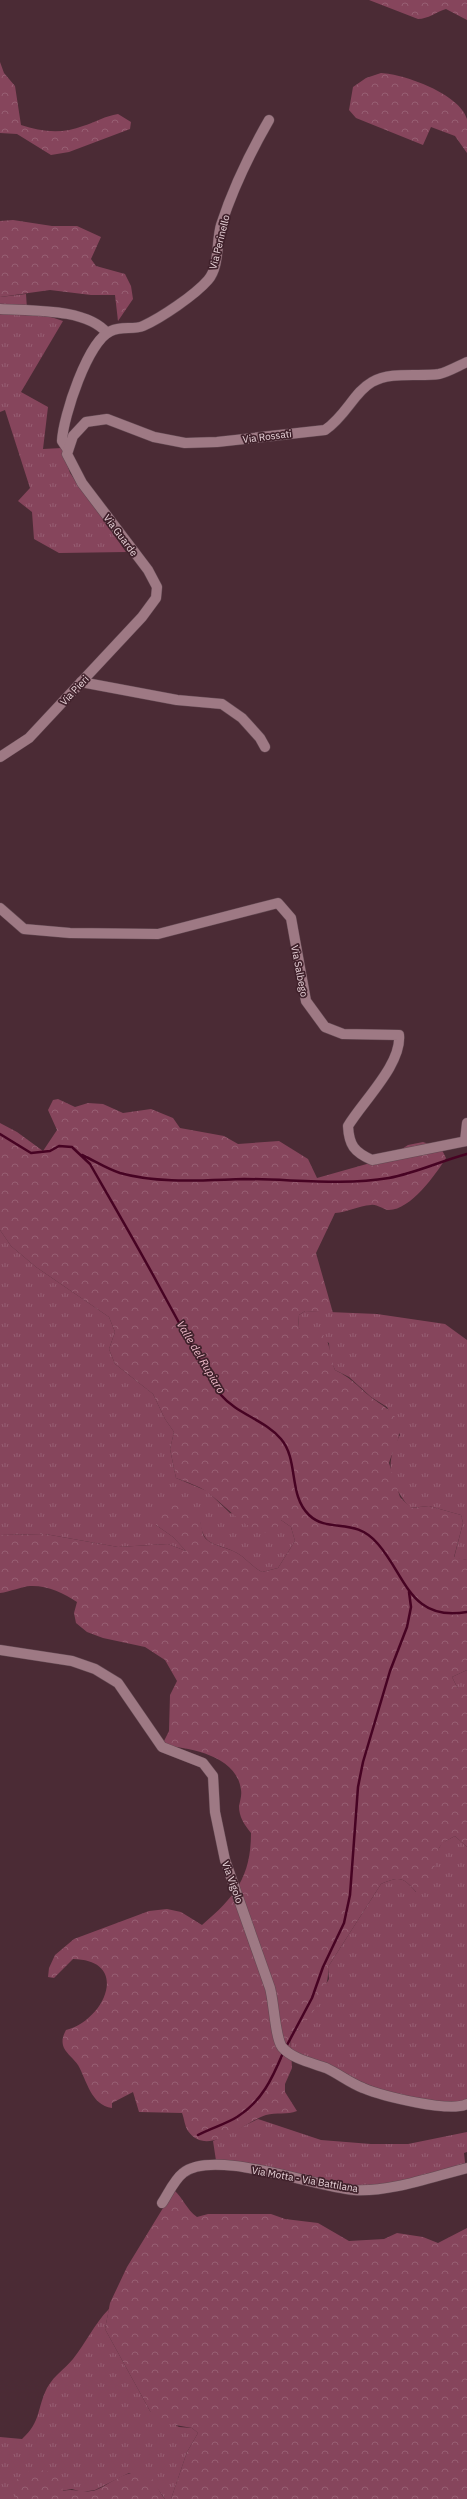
<svg xmlns="http://www.w3.org/2000/svg" width="467" height="2499" viewBox="0 0 467 2499" font-family="'IBM Plex Sans',sans-serif">
	<style>
		.grass { fill: url(#grass-tufts) }
		.forest { fill: url(#forest-crowns) }
		.lines { fill: none; stroke-linecap: round; stroke-linejoin: round }
		.stream { stroke: #470323; stroke-width: 2.5 }
		.minor-casing { stroke: #634952; stroke-width: 11 }
		.minor { stroke: #9e7984; stroke-width: 10 }
		.labels { text-anchor: middle; stroke-width: 3.5; stroke-linejoin: round; paint-order: stroke }
		.street-label { font-size: 10px; fill: #e8d3d9; stroke: #40212b }
		.water-label { font-size: 11px; font-style: italic; fill: #f1bdcc; stroke: #40212b }
	</style>
	<defs>
		<pattern id="grass-tufts" width="24" height="20" patternUnits="userSpaceOnUse"><rect width="24" height="20" fill="#86455c"/><path d="M3 7l-1-3M5 7V3M7 7l1-3M15 17l-1-3M17 17v-4M19 17l1-3" fill="none" stroke="#975f73"/></pattern>
		<pattern id="forest-crowns" width="20" height="18" patternUnits="userSpaceOnUse"><rect width="20" height="18" fill="#86455c"/><path d="M2 6a3 3 0 1 1 6 0M12 15a3 3 0 1 1 6 0" fill="none" stroke="#975f73"/></pattern>
	</defs>
	<rect width="100%" height="100%" fill="#4b2b35"/>
	<g class="grass">
		<path d="M26,294L27,309L63,321L21,392L48,407L43,449L62,448L70,473L126,552L59,553L34,539L32,512L18,501L30,488L5,410L0,412V297Z"/>
		<path d="M0,1230L11,1246L36,1267L109,1317L115,1332L109,1349L115,1364L153,1394L165,1419L174,1432L170,1449L176,1478L207,1491L230,1513L281,1520L291,1527L295,1541L278,1568L262,1572C252,1567 246,1558 237,1553C218,1542 204,1549 200,1522L156,1525L173,1537L186,1551L168,1544L118,1547L45,1534L0,1535Z"/>
		<path d="M305,1311L377,1314L445,1324L467,1340V1560L454,1558L463,1523L461,1515L429,1506L410,1508C389,1483 384,1464 400,1435L387,1407L371,1397L349,1377L335,1370L330,1358L329,1343L298,1328L299,1315Z"/>
		<path d="M467,1670V1689H458L452,1677Z"/>
		<path d="M455,1836L467,1847V2107L445,2112L410,2101L331,2070L292,2060L290,2032L299,2030L329,1979L328,1967L381,1884C400,1876 403,1877 416,1892L435,1866V1855L442,1843Z"/>
		<path d="M258,2119L321,2140L371,2144H408L467,2132V2152L464,2153L466,2171L346,2190L217,2167L213,2141Z"/>
		<path d="M109,2309L105,2329L150,2411L179,2427L192,2428L198,2433L187,2452L171,2499H165L149,2477L129,2473L95,2490L82,2492L72,2489L15,2499H0V2437L22,2439C41,2422 37,2408 47,2388C56,2373 63,2371 73,2359C86,2343 94,2324 109,2309Z"/>
	</g>
	<g class="forest">
		<path d="M369,0H467V20L446,9C436,12 428,19 418,19Z"/>
		<path d="M0,62L4,73L15,86L21,125C41,132 63,134 83,126C96,122 105,116 118,114L131,122L130,129L69,152L51,155L17,134L0,133Z"/>
		<path d="M381,73C404,74 460,94 467,119C467,128 467,143 467,153L455,136L431,127L423,145L356,118L349,110L353,87L366,78Z"/>
		<path d="M13,220L52,226H77L101,237L91,259L96,266L125,274L131,286L133,299L118,321L115,295H91L50,290L0,297V221Z"/>
		<path d="M58,1099L75,1107L88,1103L103,1104L123,1113L151,1109L173,1118L180,1128L224,1136L238,1144L279,1141L308,1159L317,1178L388,1158L408,1145L423,1142L441,1148L446,1158C436,1174 410,1211 388,1210C382,1209 377,1204 371,1205C358,1206 348,1212 335,1213L316,1253L333,1313L305,1311L299,1315L298,1328C305,1330 316,1331 323,1335C330,1340 331,1361 335,1370C353,1379 357,1386 372,1398C384,1407 402,1415 399,1434C399,1441 391,1455 389,1463L400,1497L411,1508L429,1506L461,1515L463,1523L454,1557L467,1560V1670L452,1677L458,1689H467V1847L455,1836C436,1846 439,1847 435,1866C432,1876 424,1885 417,1893C403,1877 400,1876 381,1884L328,1967C330,1990 314,2013 299,2030L290,2032L292,2068L285,2084V2092L297,2111C287,2115 276,2112 266,2115C245,2121 208,2159 188,2131C185,2127 184,2118 182,2113L139,2112L133,2092L112,2103V2108C91,2105 87,2081 78,2065C74,2059 67,2054 64,2048C61,2041 63,2036 66,2030C105,2020 131,1960 73,1959L54,1978L48,1977L49,1968L55,1955L74,1939L149,1911L167,1909L181,1912L202,1925C235,1897 251,1877 251,1833C244,1824 239,1817 239,1806C240,1801 242,1795 241,1790C237,1755 189,1748 162,1745L169,1731L170,1695L177,1681L165,1660L145,1647L103,1638L87,1632L76,1623L74,1613L77,1602C64,1593 46,1585 30,1586C24,1586 9,1592 0,1593V1535L45,1534L118,1547L168,1544L186,1551L173,1537L156,1525L157,1511L168,1500C179,1504 195,1509 200,1522C203,1528 201,1534 206,1539C215,1547 227,1547 237,1553C246,1558 252,1567 262,1572L278,1568L295,1541L291,1527L281,1520L275,1533C248,1535 228,1507 207,1492C199,1486 186,1482 176,1478L170,1449L174,1432L165,1419L153,1394L115,1364L109,1349L115,1332L109,1317L36,1267L11,1246L0,1230V1123L17,1132L43,1151L57,1130L48,1110L53,1100Z"/>
		<path d="M174,2190C184,2199 186,2209 197,2217L208,2214H271L285,2219L318,2223L349,2241L384,2239L397,2233L423,2237L438,2243L467,2228V2499H171L187,2452L198,2433L192,2428L164,2423L150,2411L105,2329L110,2303L127,2267Z"/>
		<path d="M31,2470C50,2470 58,2472 63,2491C74,2488 85,2494 96,2490C113,2483 130,2465 149,2476C156,2481 159,2493 165,2499H15V2481Z"/>
	</g>
	<g class="lines">
		<g class="stream">
			<path d="M0,1134L31,1153L50,1151L59,1146L72,1147L90,1164C113,1204 137,1245 159,1286C172,1310 185,1334 198,1357C205,1370 212,1384 221,1395C237,1414 265,1420 281,1439C299,1460 288,1495 309,1515C329,1534 355,1516 378,1544C406,1576 410,1622 467,1612"/>
			<path d="M82,1155C95,1161 107,1169 120,1173C159,1184 204,1180 244,1179C292,1179 342,1186 389,1178C416,1173 441,1161 467,1154"/>
			<path d="M286,2047L312,1998L323,1967L344,1923L350,1895L358,1787L363,1762L390,1671L407,1627L411,1607L409,1592"/>
			<path d="M198,2135C211,2128 226,2124 237,2117C262,2101 272,2079 283,2053"/>
		</g>
		<g class="minor-casing">
			<g id="minor">
				<path d="M0,309C31,311 86,308 107,333"/>
				<path d="M68,450L62,441C63,417 88,340 111,331C121,326 134,330 143,326C161,318 195,295 208,280C220,266 216,242 221,225C233,188 250,153 269,120"/>
				<path d="M81,682L177,700L222,704L242,718L260,738L265,747"/>
				<path d="M0,757L29,738L142,617L156,598L157,587L148,570L82,483L67,454L73,436L86,422L107,419L154,437L185,443L217,442L325,430C346,416 354,392 372,382C391,371 418,377 439,374C448,372 458,366 467,362"/>
				<path d="M0,908L24,929L70,933L158,934L278,903L291,918L306,1001L325,1027L343,1034L399,1035C402,1064 363,1101 348,1126C349,1145 354,1152 372,1160L467,1141"/>
				<path d="M465,1141L467,1123"/>
				<path d="M0,1650L72,1661L95,1669L118,1683L162,1747L203,1763L213,1776L215,1812L225,1860L270,1988C274,2002 275,2037 282,2047C292,2059 312,2063 326,2068C339,2074 350,2083 363,2088C382,2096 450,2113 467,2104"/>
				<path d="M162,2203C168,2194 174,2180 183,2173C213,2148 315,2187 354,2190C391,2192 431,2177 467,2168"/>
			</g>
		</g>
		<use href="#minor" class="minor"/>
	</g>
	<g class="labels">
		<g class="street-label">
			<text transform="translate(219 242) rotate(-76)" y="4">Via Perinello</text>
			<text transform="translate(267 436) rotate(-7)" y="4">Via Rossati</text>
			<text transform="translate(121 535) rotate(53)" y="4">Via Guarde</text>
			<text transform="translate(74 690) rotate(-47)" y="4">Via Pieri</text>
			<text transform="translate(300 971) rotate(79)" y="4">Via Salbego</text>
			<text transform="translate(233 1882) rotate(70)" y="4">Via Vigolo</text>
			<text transform="translate(305 2179) rotate(10)" y="4">Via Motta - Via Battilana</text>
		</g>
		<g class="water-label">
			<text transform="translate(201 1357) rotate(59)" y="4">Valle del Rupiaro</text>
		</g>
	</g>
</svg>
